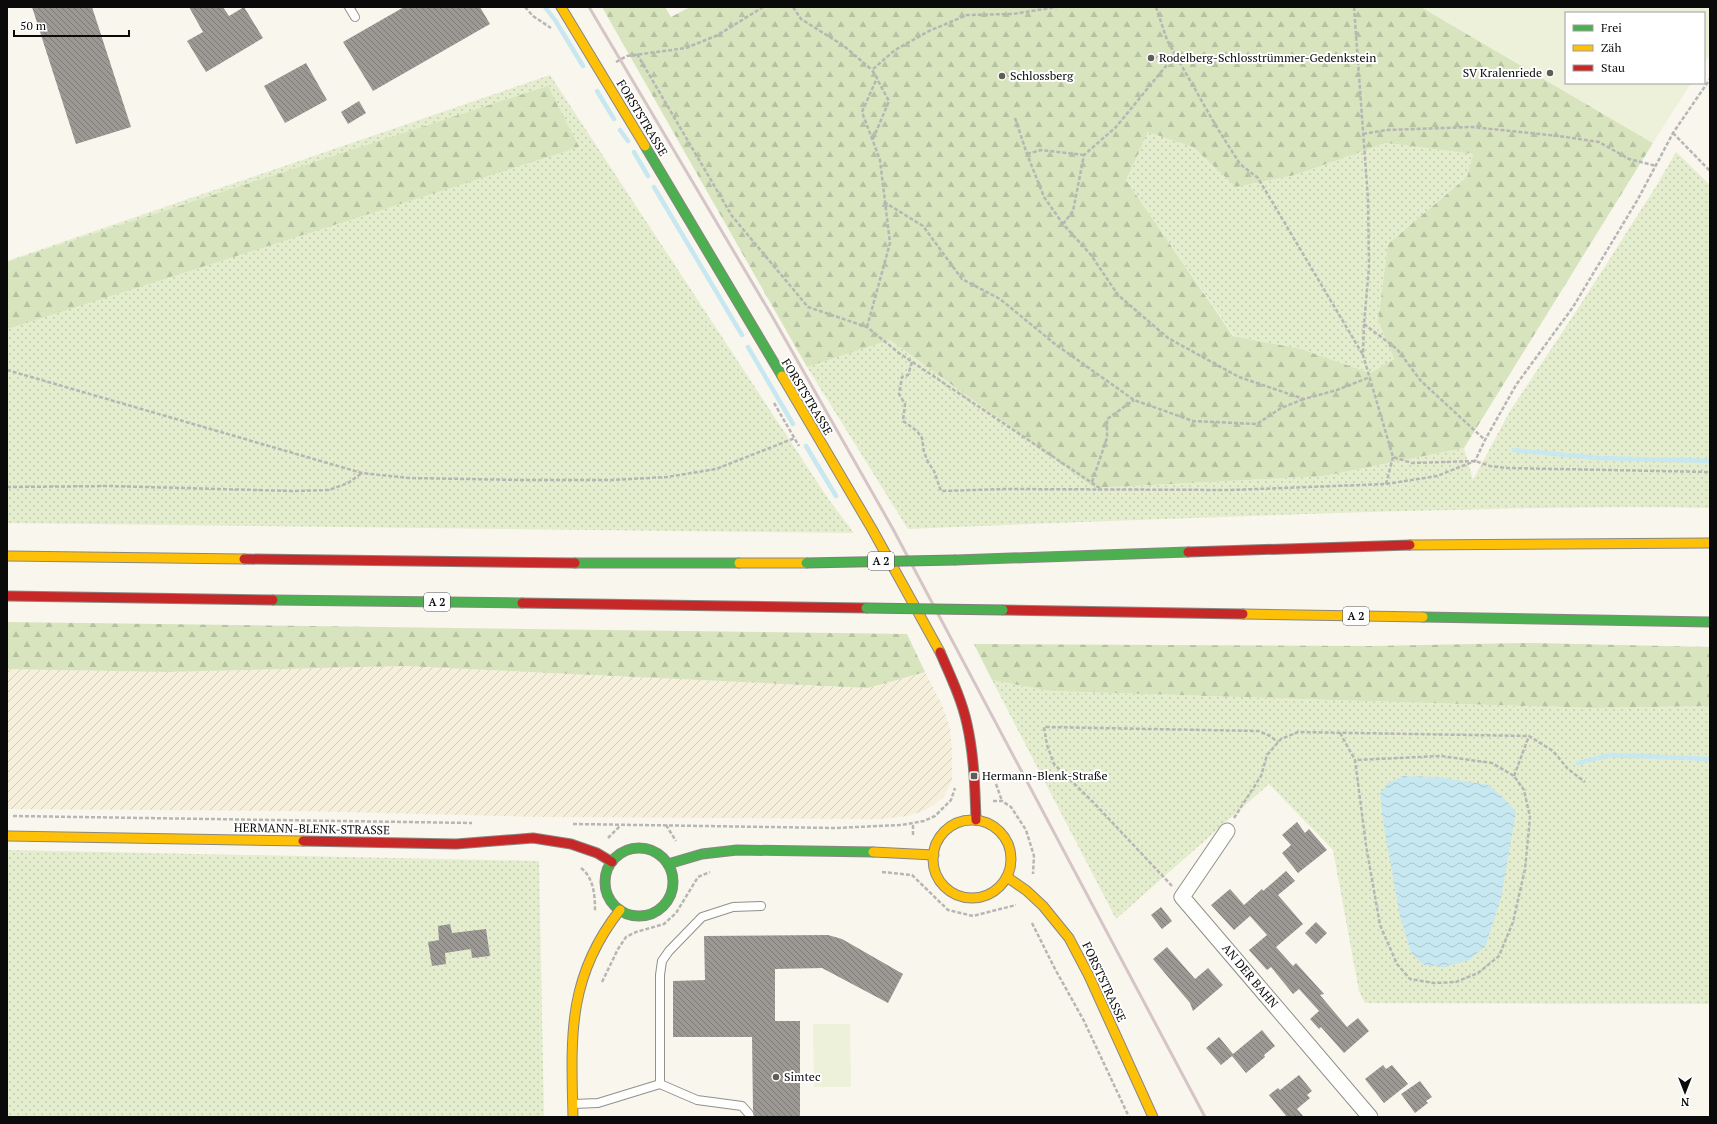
<svg xmlns="http://www.w3.org/2000/svg" width="1717" height="1124" viewBox="0 0 1717 1124" font-family="'PT Serif',serif">
	<style>
		.farmland { fill: url(#farmland-furrows) }
		.grass { fill: url(#grass-dots) }
		.forest { fill: url(#forest-firs); fill-rule: evenodd }
		.pitch { fill: #eef1d9 }
		.water { fill: url(#water-waves) }
		.lines { fill: none; stroke-linecap: round; stroke-linejoin: round }
		.stream { stroke: #c7e8f1; stroke-width: 4.5 }
		.building { fill: url(#building-back-hatch) }
		.lane-casing { stroke: #92908d; stroke-width: 10 }
		.street-casing { stroke: #92908d; stroke-width: 17 }
		.fast-casing { stroke: #888783; stroke-width: 11 }
		.slow-casing { stroke: #888783; stroke-width: 11 }
		.jam-casing { stroke: #888783; stroke-width: 11 }
		.path { stroke: #b7b6b5; stroke-width: 2.5; stroke-dasharray: 4 2; stroke-linecap: butt }
		.lane { stroke: #fefefc; stroke-width: 8 }
		.street { stroke: #fefefc; stroke-width: 15 }
		.fast { stroke: #4caf50; stroke-width: 9 }
		.slow { stroke: #ffc107; stroke-width: 9 }
		.jam { stroke: #c62828; stroke-width: 9 }
		.rail { stroke: #d5c5c7; stroke-width: 3 }
		.fast-bridge-casing { stroke: #7f7e7a; stroke-width: 11; stroke-linecap: butt }
		.fast-bridge { stroke: #4caf50; stroke-width: 9 }
		.poi-dot { fill: #5e5d5a; stroke: #fff; stroke-width: 1.5 }
		.labels { text-anchor: middle; stroke-width: 4; stroke-linejoin: round; paint-order: stroke }
		.shield { fill: #fff; stroke: #545454; stroke-width: 1 }
		.shield-label { font-size: 11px; font-weight: bold; fill: #0a0a0a }
		.poi-label { font-size: 12px; fill: #0a0a0a; stroke: #fff; text-anchor: start }
		.street-label { font-size: 12px; fill: #0a0a0a; stroke: #fff }
	</style>
	<defs>
		<pattern id="farmland-furrows" width="10" height="10" patternUnits="userSpaceOnUse"><rect width="10" height="10" fill="#f5efdb"/><path d="M-1 1l2-2M0 10L10 0M9 11l2-2" fill="none" stroke="#d1ccbb"/></pattern>
		<pattern id="grass-dots" width="8" height="8" patternUnits="userSpaceOnUse"><rect width="8" height="8" fill="#e5edcf"/><path d="M2 2h.1M6 6h.1" fill="none" stroke="#c3cab0" stroke-width="1.8" stroke-linecap="round"/></pattern>
		<pattern id="forest-firs" width="22" height="20" patternUnits="userSpaceOnUse"><rect width="22" height="20" fill="#d7e4be"/><path d="M5 1l3.5 6h-7zM16 11l3.5 6h-7z" fill="#b7c2a2"/></pattern>
		<pattern id="water-waves" width="16" height="10" patternUnits="userSpaceOnUse"><rect width="16" height="10" fill="#c7e8f1"/><path d="M0 5q4-4 8 0t8 0" fill="none" stroke="#aac6cd"/></pattern>
		<pattern id="building-back-hatch" width="6" height="6" patternUnits="userSpaceOnUse"><rect width="6" height="6" fill="#9c9894"/><path d="M-1 5l2 2M0 0l6 6M5-1l2 2" fill="none" stroke="#7d7a77"/></pattern>
	</defs>
	<rect width="100%" height="100%" fill="#f9f6ee"/>
	<path class="farmland" d="M404,666L868,688L925,672L943,707L950,728L952,750V781L944,796L934,805L923,811L908,816L881,819L539,817L301,811L7,809V669L165,672Z"/>
	<g class="grass">
		<path d="M550,75L829,500L854,533L7,523V261Z"/>
		<path d="M1148,131L1193,147L1236,187L1295,175L1386,143L1473,154L1467,177L1388,244L1378,321L1394,359L1370,373L1301,349L1234,336L1126,180Z"/>
		<path d="M1676,152L1710,185V508C1608,505 1506,509 1404,511C1239,516 1074,522 908,529L807,367L890,340L1094,488L1324,476L1464,448L1473,480L1510,411L1577,310L1655,188Z"/>
		<path d="M992,680L1050,691L1592,708L1710,706V1004L1365,1003L1359,991L1333,850L1269,784L1116,919Z"/>
		<path d="M7,850L539,861L544,1117H7Z"/>
	</g>
	<g class="forest">
		<path d="M602,7H665L671,17L690,7H1421L1653,143L1464,448L1324,476L1094,488L890,340L807,367ZM1148,132L1193,147L1236,187L1295,175L1386,143L1473,154L1467,177L1388,244L1378,321L1394,359L1370,373L1301,349L1233,336L1126,180Z"/>
		<path d="M548,86L579,147L7,329V262Z"/>
		<path d="M7,622L907,634L925,672L868,688L404,666L165,672L7,669Z"/>
		<path d="M1532,643L1710,647V706L1592,708L1050,691L992,680L974,644L1371,646Z"/>
	</g>
	<g class="pitch">
		<path d="M1421,7H1710V54L1704,63V13H1566V83H1691L1653,143Z"/>
		<path d="M813,1024H850L851,1087H814Z"/>
	</g>
	<path class="water" d="M1403,776L1438,777L1489,785L1504,798L1516,812L1501,898L1485,947L1469,960L1444,967L1424,965L1411,953L1400,916L1384,827L1380,794L1388,783Z"/>
	<g class="lines">
		<g class="stream">
			<path d="M545,7L555,20L583,66"/>
			<path d="M597,91L614,119"/>
			<path d="M620,130L628,141"/>
			<path d="M634,152L648,176"/>
			<path d="M654,187L742,335"/>
			<path d="M748,347L793,424"/>
			<path d="M806,446L836,496"/>
			<path d="M1514,450L1598,458L1710,461"/>
			<path d="M1578,763L1610,755L1710,759"/>
		</g>
	</g>
	<g class="building">
		<path d="M32,7H92L131,127L76,144Z"/>
		<path d="M189,7H223L229,16L244,7L263,38L206,72L187,41L203,32Z"/>
		<path d="M404,7H480L490,24L373,91L343,42Z"/>
		<path d="M306,63L327,100L285,123L264,86Z"/>
		<path d="M359,101L366,113L348,124L341,112Z"/>
		<path d="M1297,822L1305,833L1309,829L1327,850L1298,873L1282,853L1291,845L1282,835Z"/>
		<path d="M1286,871L1295,881L1278,895L1303,924L1276,947L1293,966L1296,963L1324,994L1320,995L1347,1027L1358,1018L1369,1031L1344,1053L1321,1027L1319,1029L1310,1019L1319,1011L1299,989L1293,994L1271,967L1267,970L1249,950L1267,935L1250,916L1234,930L1211,905L1230,889L1244,905L1262,889L1263,891Z"/>
		<path d="M1161,907L1172,921L1162,929L1151,915Z"/>
		<path d="M1316,922L1327,933L1316,944L1305,933Z"/>
		<path d="M450,924L452,933L486,929L490,956L472,958L471,949L445,953L446,964L432,966L428,942L439,940L438,926Z"/>
		<path d="M828,935L842,939L903,974L888,1003L822,968L775,969V1021H800V1117H755L753,1110L752,1037H673V981L705,980L704,936Z"/>
		<path d="M1167,947L1195,979L1208,968L1223,985L1193,1011L1190,1003L1153,959Z"/>
		<path d="M1262,1030L1275,1046L1264,1055L1265,1057L1246,1073L1232,1056L1221,1065L1206,1048L1219,1037L1233,1054Z"/>
		<path d="M1383,1065L1386,1069L1392,1065L1408,1084L1384,1103L1365,1079Z"/>
		<path d="M1299,1075L1312,1091L1307,1095L1310,1098L1297,1109L1304,1117H1287L1269,1095L1278,1088L1280,1090Z"/>
		<path d="M1420,1081L1432,1097L1426,1101L1428,1103L1415,1113L1401,1094Z"/>
	</g>
	<g class="lines">
		<g class="lane-casing">
			<g id="lane">
				<path d="M349,7L355,17"/>
				<path d="M660,1084L697,1100L742,1106L749,1114L750,1117"/>
				<path d="M573,1104L598,1103L660,1084V975L662,961L669,951L702,917L733,907L761,906"/>
			</g>
		</g>
		<g class="street-casing">
			<path id="street" d="M1227,831L1182,897L1370,1117"/>
		</g>
		<g class="fast-casing">
			<g id="fast">
				<path d="M645,146L782,376"/>
				<path d="M956,560L1188,552"/>
				<path d="M575,563H739"/>
				<path d="M273,600L522,603"/>
				<path d="M1423,617L1710,622"/>
				<circle cx="639" cy="882" r="34"/>
				<path d="M668,864L702,854L737,850L873,852"/>
			</g>
		</g>
		<g class="slow-casing">
			<g id="slow">
				<path d="M561,7L645,146"/>
				<path d="M782,376L872,529L940,652"/>
				<path d="M1410,545L1710,543"/>
				<path d="M7,556L244,559"/>
				<path d="M739,563H806"/>
				<path d="M1243,614L1423,617"/>
				<circle cx="972" cy="859" r="39"/>
				<path d="M7,836L303,841"/>
				<path d="M873,852L934,855"/>
				<path d="M1007,877L1027,891L1043,906L1069,938L1089,976L1153,1117"/>
				<path d="M573,1117C571,1037 567,977 620,910"/>
			</g>
		</g>
		<g class="jam-casing">
			<g id="jam">
				<path d="M1188,552L1410,545"/>
				<path d="M244,559L575,563"/>
				<path d="M7,596L273,600"/>
				<path d="M522,603L866,608"/>
				<path d="M1003,610L1243,614"/>
				<path d="M940,652C950,675 962,700 967,724C974,755 975,788 976,820"/>
				<path d="M303,841L456,844L533,838L571,844L597,853L612,862"/>
			</g>
		</g>
		<g class="path">
			<path d="M525,7L533,16L551,28"/>
			<path d="M793,7L801,19L844,46L872,70"/>
			<path d="M1156,7L1167,40L1216,126L1240,164L1258,178L1363,355"/>
			<path d="M1354,7L1368,199L1369,267L1364,324L1363,355L1393,457L1412,463L1475,461L1490,466L1507,468L1710,472"/>
			<path d="M637,54L732,216L808,307L867,327L899,353L1101,489"/>
			<path d="M1153,58L1174,55"/>
			<path d="M616,62L627,56L686,48L718,35L763,7"/>
			<path d="M1015,118L1027,154L1044,197L1063,224L1091,255L1118,295L1168,338L1239,377L1304,399L1337,390L1370,377"/>
			<path d="M1673,133L1710,171"/>
			<path d="M1363,134L1386,130L1472,127L1559,136L1599,142L1629,159L1656,166"/>
			<path d="M873,139L889,101L877,79"/>
			<path d="M1027,154L1041,150L1084,155"/>
			<path d="M884,202L923,226L962,279L1000,299L1055,344L1134,400L1193,421L1257,424L1281,408L1304,399"/>
			<path d="M1063,224L1073,211L1084,155L1116,127L1175,55"/>
			<path d="M1364,324L1397,349L1421,381L1485,440"/>
			<path d="M867,327L890,243L880,160L862,112L877,78L872,70L895,50L929,31L967,15L1013,14L1057,7"/>
			<path d="M912,362L908,375L902,377L899,394L905,404L903,421L917,431L922,438L924,452L928,462L934,471L941,491L1005,489L1231,490L1386,484L1437,476L1475,461L1485,440L1516,385L1573,307L1638,199L1673,133L1710,79"/>
			<path d="M7,370L362,473L409,478L522,480H612L667,477L716,469L795,438"/>
			<path d="M774,403L799,446"/>
			<path d="M1092,482L1107,438V419L1134,400"/>
			<path d="M1386,484L1393,457"/>
			<path d="M7,487L110,486L292,491L329,490L348,483L362,473"/>
			<path d="M1340,733L1355,760L1366,845L1380,925L1397,964L1410,979L1434,983L1456,982L1478,973L1499,956L1513,922L1525,869L1530,817L1524,790L1514,776L1492,763L1441,756L1355,760"/>
			<path d="M1514,776L1529,736"/>
			<path d="M996,784L1002,801"/>
			<path d="M993,801H1002L1011,807L1026,830L1034,856L1033,874"/>
			<path d="M13,816L472,823"/>
			<path d="M1234,818L1261,776L1267,755L1281,739L1298,732L1529,736L1553,751L1568,769L1585,782"/>
			<path d="M573,824L835,828L901,825L924,821L935,816L951,800L955,788"/>
			<path d="M666,825L676,841"/>
			<path d="M913,835V823"/>
			<path d="M608,838L620,826"/>
			<path d="M581,868C594,878 595,896 595,911"/>
			<path d="M882,872L912,875L948,910L973,916L1016,905"/>
			<path d="M1172,886L1094,803L1054,764L1047,745L1044,727L1259,731L1270,736L1278,742"/>
			<path d="M1032,923L1055,969L1084,1021L1129,1117"/>
			<path d="M602,982L618,949L626,937L636,932L664,924L676,913L698,877L710,872"/>
		</g>
		<use href="#lane" class="lane"/>
		<use href="#street" class="street"/>
		<use href="#fast" class="fast"/>
		<use href="#slow" class="slow"/>
		<use href="#jam" class="jam"/>
		<path class="rail" d="M589,7L772,316L893,529L1205,1117"/>
		<g class="fast-bridge-casing">
			<g id="fast-bridge">
				<path d="M806,563L956,560"/>
				<path d="M866,608L1003,610"/>
			</g>
		</g>
		<use href="#fast-bridge" class="fast-bridge"/>
	</g>
	<g class="poi-dot">
		<circle cx="1151" cy="58" r="4"/>
		<circle cx="1550" cy="73" r="4"/>
		<circle cx="1002" cy="76" r="4"/>
		<rect x="970" y="772" width="8" height="8" rx="2"/>
		<circle cx="776" cy="1077" r="4"/>
	</g>
	<g class="labels">
		<g class="shield">
			<rect x="868" y="552" width="26" height="18" rx="3"/>
			<rect x="424" y="593" width="26" height="18" rx="3"/>
			<rect x="1343" y="607" width="26" height="18" rx="3"/>
		</g>
		<g class="shield-label">
			<text x="881" y="565">A 2</text>
			<text x="437" y="606">A 2</text>
			<text x="1356" y="620">A 2</text>
		</g>
		<g class="poi-label">
			<text x="1159" y="62">Rodelberg-Schlosstrümmer-Gedenkstein</text>
			<text x="1542" y="77" text-anchor="end">SV Kralenriede</text>
			<text x="1010" y="80">Schlossberg</text>
			<text x="982" y="780">Hermann-Blenk-Straße</text>
			<text x="784" y="1081">Simtec</text>
		</g>
		<g class="street-label">
			<text transform="translate(642 118) rotate(59)" y="4">FORSTSTRASSE</text>
			<text transform="translate(807 397) rotate(59)" y="4">FORSTSTRASSE</text>
			<text transform="translate(312 829) rotate(1)" y="4">HERMANN-BLENK-STRASSE</text>
			<text transform="translate(1250 976) rotate(50)" y="4">AN DER BAHN</text>
			<text transform="translate(1104 982) rotate(65)" y="4">FORSTSTRASSE</text>
		</g>
	</g>
	<rect width="1717" height="1124" fill="none" stroke="#0a0a0a" stroke-width="16"/>
	<rect x="1565" y="12" width="140" height="72" fill="#ffffff" stroke="#9d9d9d"/>
	<rect x="1573" y="25" width="20" height="6" fill="#4caf50" stroke="#9d9d9d"/>
	<text x="1601" y="32" font-size="12" fill="#0a0a0a">Frei</text>
	<rect x="1573" y="45" width="20" height="6" fill="#ffc107" stroke="#9d9d9d"/>
	<text x="1601" y="52" font-size="12" fill="#0a0a0a">Zäh</text>
	<rect x="1573" y="65" width="20" height="6" fill="#c62828" stroke="#9d9d9d"/>
	<text x="1601" y="72" font-size="12" fill="#0a0a0a">Stau</text>
	<g transform="translate(1685 1092) rotate(180)" stroke="#ffffff" stroke-width="3" paint-order="stroke">
	<path d="M0-3L7 15L0 10L-7 15Z" fill="#0a0a0a"/>
	<text y="-6" font-size="11" font-weight="bold" text-anchor="middle" fill="#0a0a0a">N</text>
	</g>
	<path d="M14 30v6h115v-6" fill="none" stroke="#0a0a0a" stroke-width="2"/>
	<text x="20" y="30" font-size="12" fill="#0a0a0a" stroke="#ffffff" stroke-width="3" paint-order="stroke">50 m</text>
</svg>
